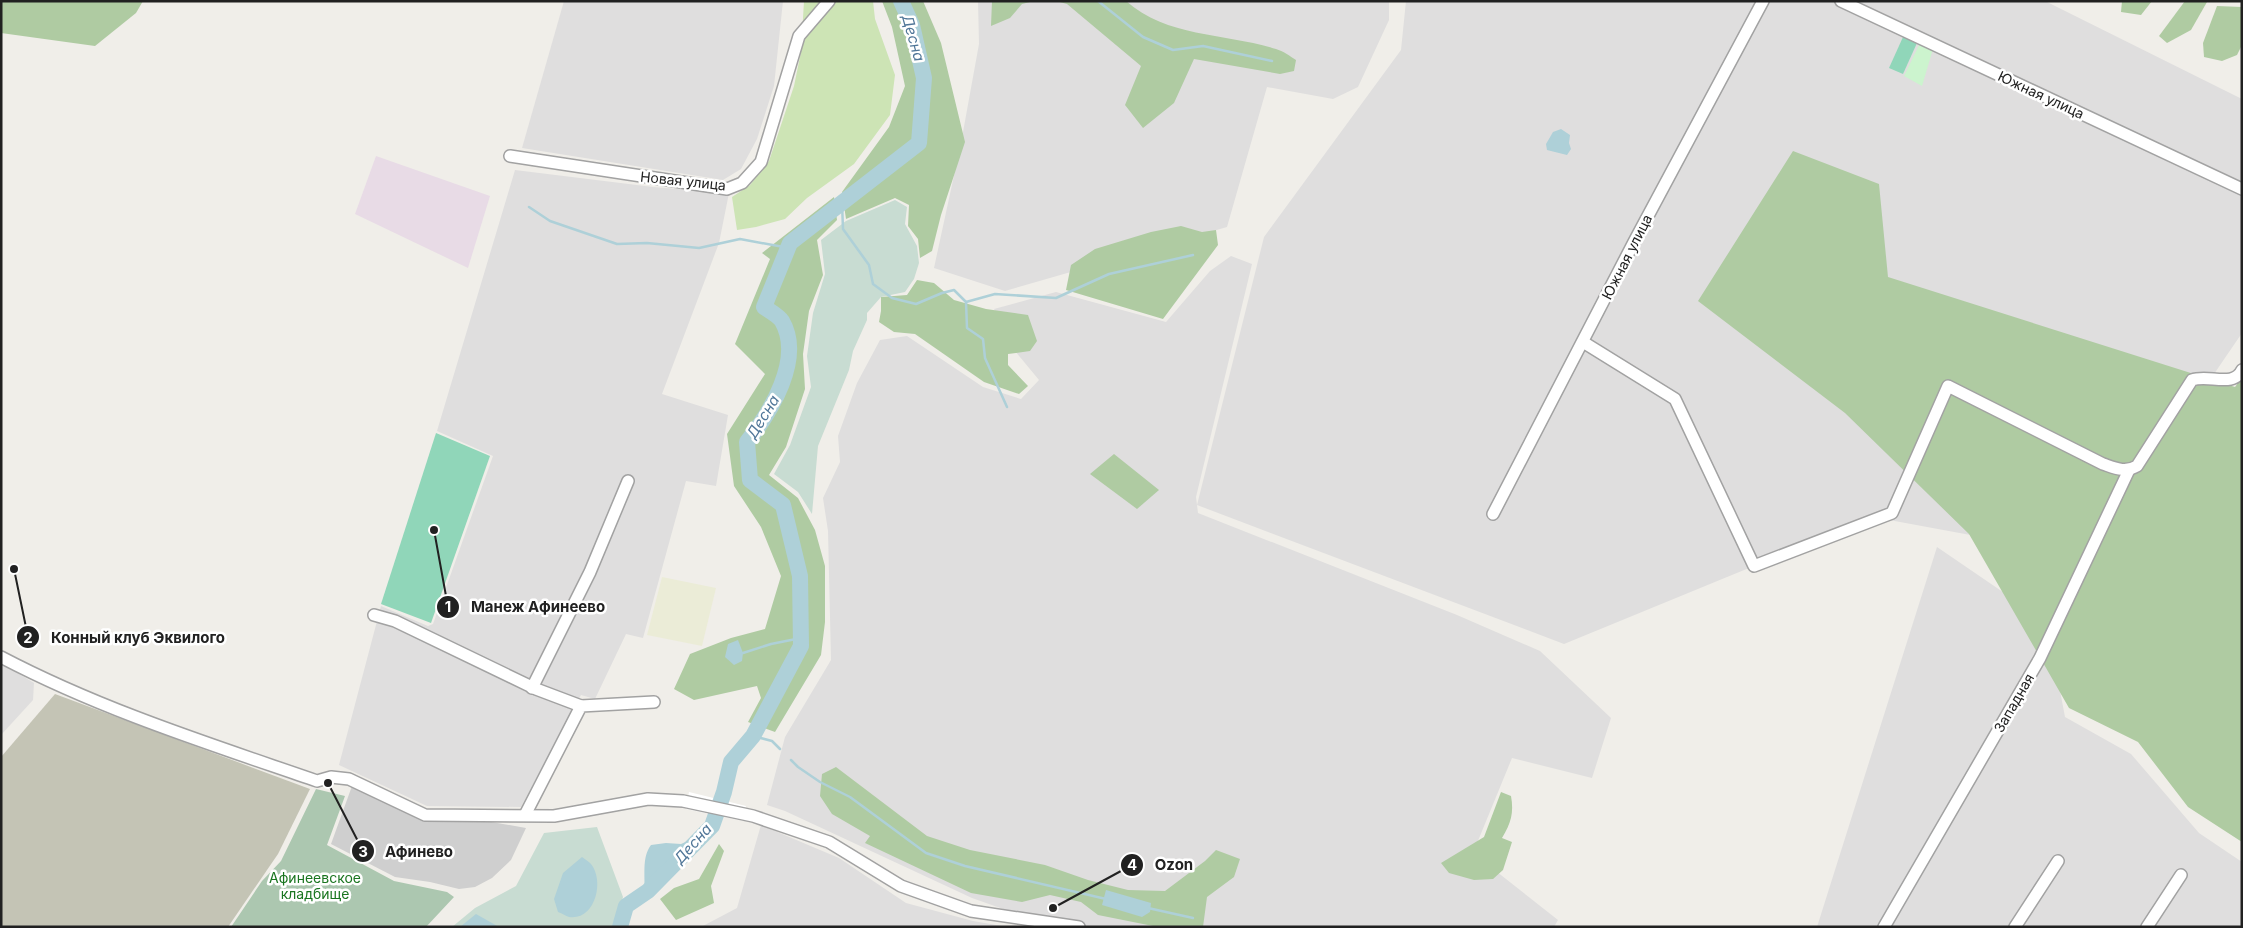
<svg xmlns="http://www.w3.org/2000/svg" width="2243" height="928" viewBox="0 0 2243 928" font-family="Inter,sans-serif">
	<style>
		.residential { fill: #dfdede }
		.industrial { fill: #e8dbe6 }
		.religious { fill: #cfcfcf }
		.construction { fill: #c4c4b5 }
		.farmland { fill: #ebecd7 }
		.grass { fill: #cde4b5 }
		.forest { fill: #afcba2 }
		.wetland { fill: #c8dcd2 }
		.cemetery { fill: #acc7b0 }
		.park { fill: #ccf4ce }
		.pitch { fill: #90d6b9 }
		.water { fill: #aed0d8 }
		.pier { fill: #fff }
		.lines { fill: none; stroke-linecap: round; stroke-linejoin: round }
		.stream { stroke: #aed0d8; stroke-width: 2.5 }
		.river { stroke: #aed0d8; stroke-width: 16 }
		.minor-casing { stroke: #a2a2a2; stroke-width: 14 }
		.minor { stroke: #fff; stroke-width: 11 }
		.labels { text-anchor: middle; stroke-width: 5; stroke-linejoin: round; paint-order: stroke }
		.street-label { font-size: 14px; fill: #212121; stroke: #fff }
		.park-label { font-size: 14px; fill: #19751f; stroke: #fff }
		.water-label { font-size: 15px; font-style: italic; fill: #507698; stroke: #fff }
		.leader { fill: none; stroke: #212121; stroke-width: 2 }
		.callout-dot { fill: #212121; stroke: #fff; stroke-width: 2 }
		.mark-label { font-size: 15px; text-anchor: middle; font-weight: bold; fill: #fff }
		.callout-label { font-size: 15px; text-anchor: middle; font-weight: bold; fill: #212121; stroke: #fff; stroke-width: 5; stroke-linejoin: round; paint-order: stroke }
	</style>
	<rect width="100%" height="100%" fill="#f0eee9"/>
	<g class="residential">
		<path d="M564,1H783L774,86L757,139L741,169L723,180L522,148Z"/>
		<path d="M978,1H1389V20L1358,87L1333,99L1267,87L1227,227L1005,291L934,268L961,143L979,44Z"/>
		<path d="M1406,1H2045L2242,99V333L2089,557L1873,517L1564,644L1197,505L1264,237L1401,50Z"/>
		<path d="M515,170L653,187L729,193L719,243L662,394L728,415L716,486L686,481L643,638L626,634L595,699L581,695L521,807L427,806L339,765L381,606L428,626L433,624L493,456L437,431Z"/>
		<path d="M1231,256L1252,264L1196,497L1198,513L1457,615L1540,651L1611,718L1592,778L1512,758L1473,853L1558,920L1554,927H1087L1026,917L972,898L785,811L767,805L785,737L831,660L828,531L823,498L840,462L838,436L857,383L880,340L907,336L983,387L1021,399L1039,380L1015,351L994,309L1056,292L1166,322L1210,271Z"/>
		<path d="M1937,547L2047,622L2065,717L2131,754L2199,833L2242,862V927H1817Z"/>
		<path d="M1,663L34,683L33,700L1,735Z"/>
		<path d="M761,825L839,858L906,903L973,921L1008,927H701L737,908Z"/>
	</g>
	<path class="industrial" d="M376,156L490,196L468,268L355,214Z"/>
	<path class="religious" d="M352,786L426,819L486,821L526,828L511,860L492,878L475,887L459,889L430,882L395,877L331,844Z"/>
	<path class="construction" d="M55,694L310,789L278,854L228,927H1V757Z"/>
	<path class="farmland" d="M662,577L716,588L702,646L647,635Z"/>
	<path class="grass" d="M804,1H873L875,19L895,75L890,115L854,164L807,198L785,219L756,227L737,230L732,197L750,185L769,161L794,86L801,52Z"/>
	<g class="forest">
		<path d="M1,1H143L136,13L95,46L1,33Z"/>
		<path d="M882,1H923L941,43L965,142L941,215L932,251L920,258L918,239L908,226L909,205L895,198L846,219L842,192L889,127L905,86L892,27Z"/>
		<path d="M992,1H1034L1022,4L1010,18L991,26Z"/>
		<path d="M1056,1H1126C1168,38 1226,33 1276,49C1283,51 1290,56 1296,60L1294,71L1280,74L1194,59L1174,103L1143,128L1125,105L1141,66L1067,4Z"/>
		<path d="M2122,1H2152L2141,15L2121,12Z"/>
		<path d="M2185,1L2207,2L2191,30L2167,43L2159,36Z"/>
		<path d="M2217,6L2242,7V45L2237,55L2222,61L2204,57L2203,43Z"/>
		<path d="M1793,151L1879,184L1888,277L2235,387L2242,378V842L2188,807L2138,742L2069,708L1969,534L1845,413L1698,301Z"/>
		<path d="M834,197L837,220L817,240L823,275L809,311L803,354L805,389L786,447L769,475L798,498L815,530L825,566V622L821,655L775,732L748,722L761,698L757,686L694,700L674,689L690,654L731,638L765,629L781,576L761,527L734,486L727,434L765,374L735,344L770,259L762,253Z"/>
		<path d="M1181,226L1202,232L1216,230L1218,245L1163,319L1066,290L1071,265L1095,249L1151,232Z"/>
		<path d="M917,280L934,283L954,300L986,309L1028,315L1037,341L1030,351L1008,354V365L1028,386L1019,394L984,382L915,334L894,332L879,322L881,311V297L907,295Z"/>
		<path d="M1114,454L1159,490L1137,509L1090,474Z"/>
		<path d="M836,767L927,836L970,850L1045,865L1088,880L1128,890L1165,891L1205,861L1216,850L1240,859L1234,877L1207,897L1203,927H1158L1098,915L1081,902L1050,895L1022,902L971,893L865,843L870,836L832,814L820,796L822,774Z"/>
		<path d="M1501,792L1511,796C1514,813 1511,823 1502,838L1512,842L1503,870L1493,879L1474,880L1449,873L1441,863L1484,837Z"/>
		<path d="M719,844L724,851L711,886L714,903L676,920L660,899L674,888L699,879Z"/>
	</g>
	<g class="wetland">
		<path d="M895,200L907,207L905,224L917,246L919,263L914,279L905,292L881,297L867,313V320L853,351L849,370L818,446L812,514L798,492L774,474L790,445L811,387L807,356L813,313L825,274L821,240L846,221Z"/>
		<path d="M597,827L623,897L615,927H452L475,908L516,886L544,833Z"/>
	</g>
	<path class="cemetery" d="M316,789L345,796L327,845L394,881L447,892L454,897L426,927H231L262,881L281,861Z"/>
	<path class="park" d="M1920,43L1933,49L1922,86L1904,76Z"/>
	<g class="pitch">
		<path d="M1903,37L1917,43L1903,74L1889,68Z"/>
		<path d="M436,433L490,456L431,623L381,604Z"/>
	</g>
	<g class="water">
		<path d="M1561,129L1570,135L1569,143L1571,149L1567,155L1547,150L1546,144L1553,132Z"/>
		<path d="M738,640L743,653L742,661L734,665L725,657L728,644Z"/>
		<path d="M706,833L648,891L644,893C646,877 641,858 651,845L666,843L681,844Z"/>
		<path d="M582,857C585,859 589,862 591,864C605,881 595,921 569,917C566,916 561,913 558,912L554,899L563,873Z"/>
		<path d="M1106,890L1151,903L1150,912L1142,917L1102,905Z"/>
		<path d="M476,914L499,927H460Z"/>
	</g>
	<path class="pier" d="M689,792L746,806L743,821L686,809Z"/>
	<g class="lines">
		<g class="stream">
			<path d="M1098,1L1143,37L1173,50L1203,46L1272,61"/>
			<path d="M842,203L843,229L869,265L873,284L892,298L916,304L942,293L954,290L966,302L967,328L983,339L985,358L1007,407"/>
			<path d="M529,207L550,221L617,244L647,243L699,248L740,239L789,248"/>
			<path d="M966,302L995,294L1056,298L1109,274L1193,255"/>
			<path d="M743,653L771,644L801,638"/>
			<path d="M753,736L772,741L780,749"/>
			<path d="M791,760L798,767L820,782L850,797L926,853L965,866L1106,899"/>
			<path d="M1148,908L1193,918"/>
		</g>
		<path class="river" d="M620,927L626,906L648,891L712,826L724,792L731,762L753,736L801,646L800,576L783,505L750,480L747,442C770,413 804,359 782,321C779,316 770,311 764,307L790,243L919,143L924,78L912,25L901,1"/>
		<g class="minor-casing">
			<g id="minor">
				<path d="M1841,1L2242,189"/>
				<path d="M510,156L727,189L742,183L761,162L799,36L829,1"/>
				<path d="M1583,342L1675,399L1754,566L1892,513L1948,386L2103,464C2115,468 2125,473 2137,466L2192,380C2208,374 2234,388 2242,370"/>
				<path d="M1493,514L1634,242L1763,1"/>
				<path d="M374,615L395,621L536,689L581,706"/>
				<path d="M1,657C102,710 210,744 317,781L331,777L349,779L425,815L554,816L648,799L683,801L753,816L829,842L901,886L971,911L1079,927"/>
				<path d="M532,688L590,572L628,481"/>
				<path d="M525,815L581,706L654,702"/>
				<path d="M1884,927L2040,658L2129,470"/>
				<path d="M2015,927L2058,861"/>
				<path d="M2147,927L2181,875"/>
			</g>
		</g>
		<use href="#minor" class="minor"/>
	</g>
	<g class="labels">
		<g class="street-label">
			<text transform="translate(2041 95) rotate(25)" y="5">Южная улица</text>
			<text transform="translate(683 181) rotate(6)" y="5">Новая улица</text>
			<text transform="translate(1627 257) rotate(-63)" y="5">Южная улица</text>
			<text transform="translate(2014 703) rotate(-60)" y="5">Западная</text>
		</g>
		<g class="park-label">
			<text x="315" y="883">Афинеевское<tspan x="315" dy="16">кладбище</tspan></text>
		</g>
		<g class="water-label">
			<text transform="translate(913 38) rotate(74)" y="5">Десна</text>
			<text transform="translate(763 417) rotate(-58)" y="5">Десна</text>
			<text transform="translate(693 844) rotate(-48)" y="5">Десна</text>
		</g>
	</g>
	<path class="leader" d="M434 530L448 607M14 569L28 637M328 783L363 851M1053 908L1132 865"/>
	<g class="callout-dot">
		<circle cx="434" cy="530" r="5"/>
		<circle cx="14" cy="569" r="5"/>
		<circle cx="328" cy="783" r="5"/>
		<circle cx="1053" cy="908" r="5"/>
		<circle cx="448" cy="607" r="12"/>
		<circle cx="28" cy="637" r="12"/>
		<circle cx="363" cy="851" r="12"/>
		<circle cx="1132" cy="865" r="12"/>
	</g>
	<g class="mark-label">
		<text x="448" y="612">1</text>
		<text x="28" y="643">2</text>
		<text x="363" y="857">3</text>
		<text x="1132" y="870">4</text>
	</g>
	<g class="callout-label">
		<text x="538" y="612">Манеж Афинеево</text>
		<text x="138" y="643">Конный клуб Эквилого</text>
		<text x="419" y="857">Афинево</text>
		<text x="1174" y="870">Ozon</text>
	</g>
	<rect width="2243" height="928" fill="none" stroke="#212121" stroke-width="5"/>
</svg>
